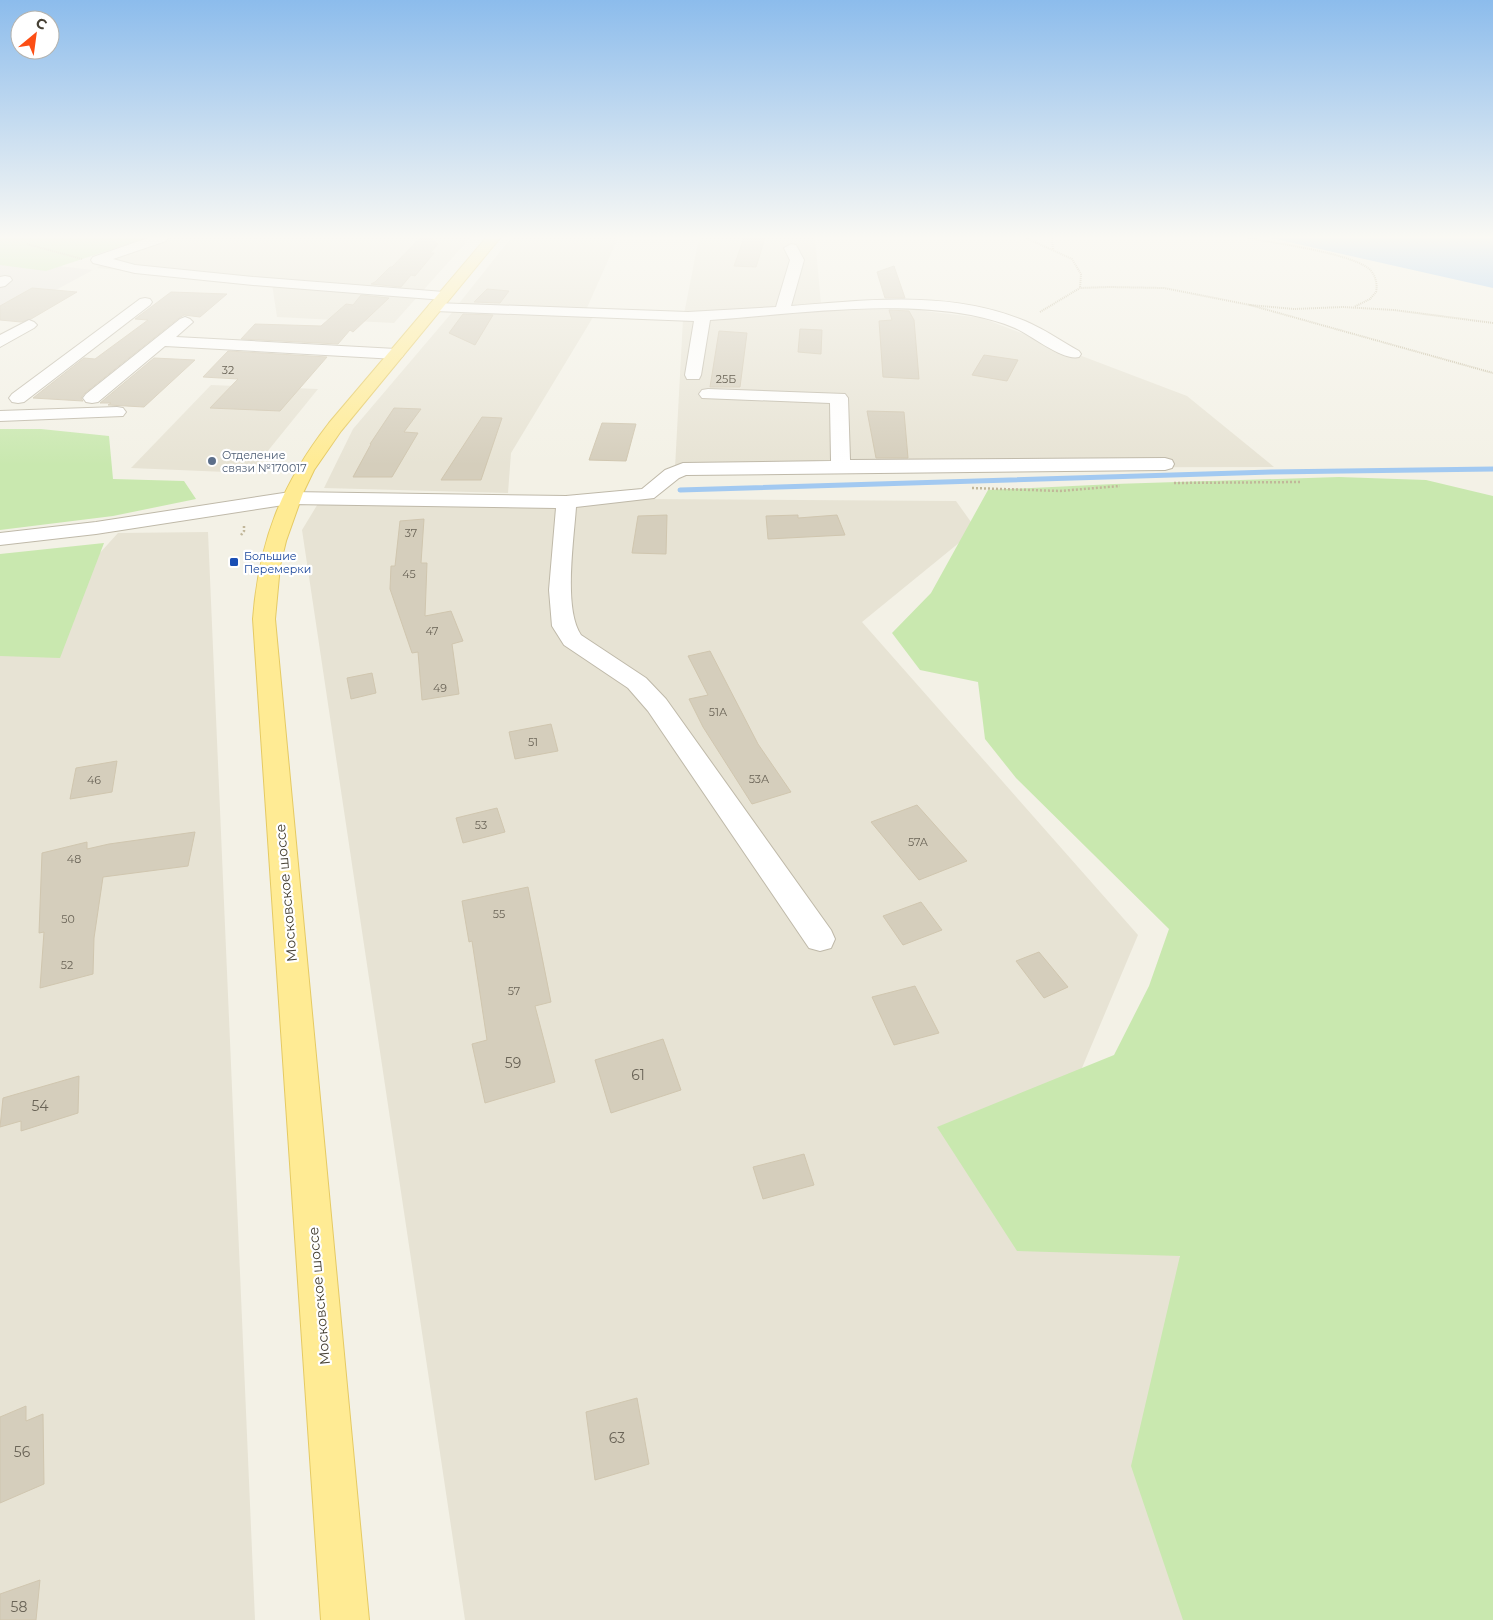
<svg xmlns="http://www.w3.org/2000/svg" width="1493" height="1620" viewBox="0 0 1493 1620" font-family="Montserrat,sans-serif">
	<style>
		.residential { fill: #e7e3d4 }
		.industrial { fill: #e6e2db }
		.green { fill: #c9e8af }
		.water { fill: #a2c9f1 }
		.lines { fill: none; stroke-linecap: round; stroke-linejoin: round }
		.stream { stroke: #a2c9f1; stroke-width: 5 }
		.building { fill: #d5cebc; stroke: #d0c6af }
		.minor-casing { stroke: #bfb9a9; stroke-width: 2 }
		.major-casing { stroke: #e5ca63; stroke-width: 2 }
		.path-far1 { stroke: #c1b79a; stroke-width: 2; stroke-dasharray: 1 1; stroke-linecap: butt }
		.path { stroke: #c1b79a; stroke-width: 2.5; stroke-dasharray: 2 2; stroke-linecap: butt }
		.minor { fill: #fff; fill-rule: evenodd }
		.major { fill: #ffeb94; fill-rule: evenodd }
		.service-dot { fill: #5c6f8a; stroke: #fff; stroke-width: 2 }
		.transit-dot { fill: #1a4fb4; stroke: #fff; stroke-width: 2 }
		.labels { text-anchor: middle; stroke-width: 4.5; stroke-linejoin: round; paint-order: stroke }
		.number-label { font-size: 11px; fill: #6a6457 }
		.far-service-label { font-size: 11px; fill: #4e5e75; stroke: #fff; text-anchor: start }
		.far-transit-label { font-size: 11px; fill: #164399; stroke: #fff; text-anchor: start }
		.street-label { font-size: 14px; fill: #464135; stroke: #fff }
		.near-number-label { font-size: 14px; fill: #6a6457 }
	</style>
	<rect width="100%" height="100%" fill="#f3f1e6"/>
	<g class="residential">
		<path d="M160,238H470L394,323L277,317L272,284L97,268L108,259Z"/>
		<path d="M511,238H618L586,310L457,306Z"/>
		<path d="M699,238H815L821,304L684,314Z"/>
		<path d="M455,309L595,314L511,453L508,493L324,488L353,429Z"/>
		<path d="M821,310H916L982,318L1187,396L1274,467L675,468L683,319Z"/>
		<path d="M211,385L318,389L250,473L131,468Z"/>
		<path d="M322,497L956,501L976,529L862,622L1138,935L1079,1075L1297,1468L1493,1620H465L302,530Z"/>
		<path d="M208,532L255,1620H0V624L41,618L118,533Z"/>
	</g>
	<path class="industrial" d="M0,259L93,270L0,320Z"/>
	<g class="green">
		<path d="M0,238H146L46,271L0,265Z"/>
		<path d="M0,429H41L109,436L113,479L184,481L196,499L113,516L0,530Z"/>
		<path d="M1339,477L1426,480L1493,496V1620H1183L1131,1466L1180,1256L1017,1251L937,1127L1114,1055L1149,986L1169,929L1016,778L985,739L978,682L920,670L892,633L931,593L988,490L1114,484Z"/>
		<path d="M104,543L60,658L0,656V554Z"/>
	</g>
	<path class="water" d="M1271,238H1493V288Z"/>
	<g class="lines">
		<path class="stream" d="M680,490L1271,472L1493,469"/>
	</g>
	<g class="building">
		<path d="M420,238H431L438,244L430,253H434L415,276L411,275L401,287L371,284L375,282L390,267H392Z"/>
		<path d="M744,238H765L756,267L734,266Z"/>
		<path d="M894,266L905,298H885L877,272Z"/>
		<path d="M32,288L77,292L31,319L21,322L0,320V306Z"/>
		<path d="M487,289L509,291L500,303L474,302Z"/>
		<path d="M171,292L227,294L200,317L184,315L179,318L85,393L81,398L83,401L33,398L84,358L95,359L148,320L135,319Z"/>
		<path d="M361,295L389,298L353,332L350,330L338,344L241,339L255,324L321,326L346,304L353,305Z"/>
		<path d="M889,310L909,311L914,320L919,379L883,377L879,321L892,320Z"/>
		<path d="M463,314L493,315L475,345L449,333Z"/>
		<path d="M800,329L822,330L821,354L798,352Z"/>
		<path d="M719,331L747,333L740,387H710Z"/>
		<path d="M228,351L327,357L280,411L210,408L238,379L203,377Z"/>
		<path d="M984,355L1018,360L1007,381L972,375Z"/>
		<path d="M154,358L195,360L144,407L108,405L111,403H100Z"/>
		<path d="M394,408L421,409L404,432L418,433L392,477H353L371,444H370Z"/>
		<path d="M867,411L904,412L908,458H876Z"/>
		<path d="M482,417L502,418L481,480H441Z"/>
		<path d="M602,423L636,424L626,461L589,460Z"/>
		<path d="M667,515L666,554L632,553L638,516Z"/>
		<path d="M798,515V518L837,515L845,535L768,539L766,516Z"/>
		<path d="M424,519L421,563H427L425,616L451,611L463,641L452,644L459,694L422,700L418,652L412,653L390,589L391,566H395L400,521Z"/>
		<path d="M710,651L758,744L791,792L752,804L703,727L689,699L708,695L688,656Z"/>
		<path d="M372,673L376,693L351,699L347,678Z"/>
		<path d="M551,724L558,751L515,759L509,732Z"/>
		<path d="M117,761L112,792L70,799L76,768Z"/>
		<path d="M917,805L967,861L919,880L871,822Z"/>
		<path d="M497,808L505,832L463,843L456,818Z"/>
		<path d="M195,832L188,866L103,877L94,938L93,974L40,988L44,932L39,933L42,853L87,842V849L109,844Z"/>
		<path d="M528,887L551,1002L535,1006L555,1082L485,1103L472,1044L487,1040L472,941L469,942L462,901Z"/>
		<path d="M921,902L942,930L903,945L883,916Z"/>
		<path d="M1039,952L1068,987L1044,998L1016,961Z"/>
		<path d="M915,986L939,1033L894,1045L872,997Z"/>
		<path d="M663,1039L681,1090L611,1113L595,1060Z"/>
		<path d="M79,1076L78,1113L21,1131V1121L0,1127L3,1098Z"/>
		<path d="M804,1154L814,1185L763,1199L753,1167Z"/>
		<path d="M637,1398L649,1464L595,1480L586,1412Z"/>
		<path d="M26,1406V1421L43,1414L44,1484L0,1503V1417Z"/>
		<path d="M40,1580L36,1620H0V1594Z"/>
	</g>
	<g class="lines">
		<g class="minor-casing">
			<g id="minor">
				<path d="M148,238H168L166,241L113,259L135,265L253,277L444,292L449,293L451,296L449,299L444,300L253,285L135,273L93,263L91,260L93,257Z"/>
				<path d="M791,244L796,245L804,260L791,306C869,300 951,290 1025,321C1044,329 1061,341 1079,351L1081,354L1079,357C1063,361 1031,335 1015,328C1001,322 986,318 971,315C888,300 794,314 710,320L701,375L699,379H687L685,375L694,321L435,311L430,310L428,307L430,304L435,303L688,312L776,307L790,260L784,248Z"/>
				<path d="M5,276L10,277L12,280L5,286L0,287V277Z"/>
				<path d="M145,298L150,299L152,302L150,305L24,402L18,403L12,402L9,398L12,394L140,299Z"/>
				<path d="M185,317L190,319L193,322L176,337L396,349L402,351L404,354L402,357L396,359L165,346L98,402L92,403L86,402L83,398L86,394L180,319Z"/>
				<path d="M29,320L34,322L37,325L34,328L0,347V335Z"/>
				<path d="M708,389L845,394L848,398L850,460L1165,458L1172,460L1174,464L1172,468L1165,470L686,475L679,478L654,498L576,507C574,539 563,609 581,635L646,678L666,699L831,930L835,939L831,948L820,951L809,948L648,711L628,688L564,645L552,626L549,590L556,508L290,504L96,534L0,545V533L96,522L290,492L566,496L642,489L665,470L683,463L831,461L830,403L702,398L699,394L702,390Z"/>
				<path d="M117,407L123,408L126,412L123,416L0,421V411Z"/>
			</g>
		</g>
		<g class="major-casing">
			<path id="major" d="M486,238H500L341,431L314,470L303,493L286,541L280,566L275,619L369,1620H321L253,619C259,541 281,485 329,423Z"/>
		</g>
		<g class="path-far1">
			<path d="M1026,238L1072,259L1081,274L1080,288"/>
			<path d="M1052,238L1053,250"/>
			<path d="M1248,238C1275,243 1348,253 1368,268C1375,273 1378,284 1376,292L1370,299L1354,307"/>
			<path d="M27,244L82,259"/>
			<path d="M1040,312L1080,288L1109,287L1164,288L1250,305"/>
			<path d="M1493,323L1394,310L1343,307L1294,309L1250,305L1493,373"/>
		</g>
		<g class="path">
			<path d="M1174,483L1301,482"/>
			<path d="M972,488L1060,491L1120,486"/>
			<path d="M241,535L244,531V525"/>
		</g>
		<use href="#minor" class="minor"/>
		<use href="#major" class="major"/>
	</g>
	<linearGradient id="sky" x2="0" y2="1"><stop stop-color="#8cbcec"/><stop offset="0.51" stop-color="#faf9f4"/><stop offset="1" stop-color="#faf9f4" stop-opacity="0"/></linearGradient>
	<rect width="1493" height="465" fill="url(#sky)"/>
	<circle class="service-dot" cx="212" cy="461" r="5"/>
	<rect class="transit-dot" x="229" y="557" width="10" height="10" rx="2.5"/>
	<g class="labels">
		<g class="number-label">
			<text x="228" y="374">32</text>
			<text x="726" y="383">25Б</text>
			<text x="411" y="537">37</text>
			<text x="409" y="578">45</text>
			<text x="432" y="635">47</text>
			<text x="440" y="692">49</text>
			<text x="718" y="716">51А</text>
			<text x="533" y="746">51</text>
			<text x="759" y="783">53А</text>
			<text x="94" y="784">46</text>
			<text x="481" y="829">53</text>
			<text x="918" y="846">57А</text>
			<text x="74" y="863">48</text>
			<text x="499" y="918">55</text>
			<text x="68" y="923">50</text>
			<text x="67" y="969">52</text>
			<text x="514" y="995">57</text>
		</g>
		<g class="far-service-label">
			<text x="222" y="459">Отделение<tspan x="222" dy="13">связи №170017</tspan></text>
		</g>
		<g class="far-transit-label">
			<text x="244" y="560">Большие<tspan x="244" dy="13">Перемерки</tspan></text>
		</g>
		<g class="street-label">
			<text transform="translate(286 893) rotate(-95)" y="5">Московское шоссе</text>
			<text transform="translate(319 1296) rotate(-95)" y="5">Московское шоссе</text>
		</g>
		<g class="near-number-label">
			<text x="513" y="1068">59</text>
			<text x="638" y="1080">61</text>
			<text x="40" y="1111">54</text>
			<text x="617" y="1443">63</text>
			<text x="22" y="1457">56</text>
			<text x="19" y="1612">58</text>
		</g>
	</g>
	<g transform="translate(35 35) rotate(29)"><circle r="24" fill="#ffffff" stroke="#b5b3ae"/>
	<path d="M0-4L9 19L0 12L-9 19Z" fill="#fc4e15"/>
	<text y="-8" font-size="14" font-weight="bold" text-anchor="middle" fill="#464135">С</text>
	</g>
</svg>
